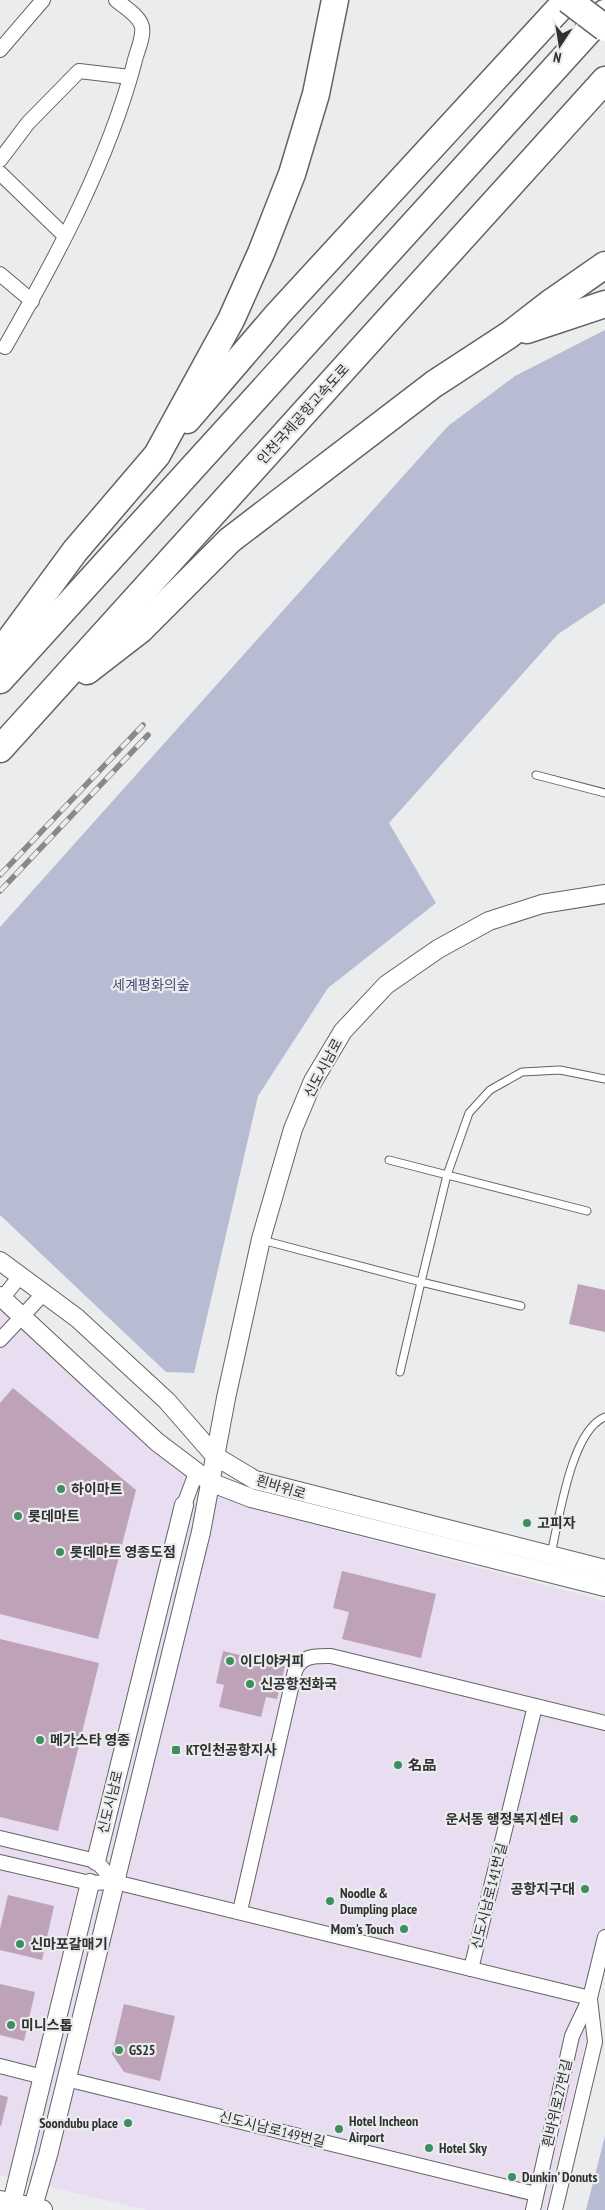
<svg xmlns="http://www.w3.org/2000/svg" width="605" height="2210" viewBox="0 0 605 2210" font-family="'PT Sans Narrow','Noto Sans KR',sans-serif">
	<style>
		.commercial { fill: #e9ddf1 }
		.green { fill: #b7bcd3 }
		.building { fill: #bea2b7 }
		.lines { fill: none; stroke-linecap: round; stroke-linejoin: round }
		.service-casing { stroke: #636364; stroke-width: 9 }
		.minor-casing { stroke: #636364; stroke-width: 16 }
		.tertiary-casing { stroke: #636364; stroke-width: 20 }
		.secondary-casing { stroke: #636364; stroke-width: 22 }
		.motorway-casing { stroke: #636364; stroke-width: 29 }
		.service { stroke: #fff; stroke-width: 7 }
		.minor { stroke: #fff; stroke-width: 14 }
		.tertiary { stroke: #fff; stroke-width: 18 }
		.secondary { stroke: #fff; stroke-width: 20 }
		.motorway { stroke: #fff; stroke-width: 26 }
		.rail-casing { stroke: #88898a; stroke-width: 5.5 }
		.rail { stroke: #ebeced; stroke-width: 4; stroke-dasharray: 11; stroke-linecap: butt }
		.motorway-bridge-casing { stroke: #636364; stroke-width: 29; stroke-linecap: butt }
		.motorway-bridge { stroke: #fff; stroke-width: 26 }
		.poi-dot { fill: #3d8f61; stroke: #ebeced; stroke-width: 2 }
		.labels { text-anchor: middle; stroke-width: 4.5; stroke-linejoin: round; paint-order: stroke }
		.street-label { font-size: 14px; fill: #313132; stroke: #ebeced }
		.park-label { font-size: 14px; fill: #454d79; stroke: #ebeced }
		.poi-label { font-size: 14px; font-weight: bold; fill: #313132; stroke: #ebeced; text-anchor: start }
	</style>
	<rect width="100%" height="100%" fill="#ebeced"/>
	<path class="commercial" d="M0,1286L239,1505L605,1601V1959L546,2210H147L0,2175Z"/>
	<g class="green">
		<path d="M605,330V603L558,634L389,823L436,903L328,988L258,1096L194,1373L166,1372L0,1215V927L448,426L515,376Z"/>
		<path d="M605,2136V2210H586Z"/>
	</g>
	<g class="building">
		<path d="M578,1284L605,1290V1332L569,1324Z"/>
		<path d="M13,1388L136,1490L98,1639L0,1614V1403Z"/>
		<path d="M342,1571L436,1594L421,1658L342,1639L349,1612L333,1608Z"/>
		<path d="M0,1639L99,1663L58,1831L0,1817Z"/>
		<path d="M223,1651L285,1666L277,1699L266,1697L261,1717L219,1707L224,1685L216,1683Z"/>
		<path d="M8,1895L54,1906L42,1960L0,1950V1929Z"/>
		<path d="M0,1984L35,1992L24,2041L0,2035Z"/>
		<path d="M124,2004L175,2016L160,2081L124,2072L112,2054Z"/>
		<path d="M0,2095L8,2097L1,2126H0Z"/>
	</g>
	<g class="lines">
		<g class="service-casing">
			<g id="service">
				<path d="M536,775L605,793"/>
				<path d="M389,1160L587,1211"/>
				<path d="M262,1240L421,1282L400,1372"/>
				<path d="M521,1306L421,1282L447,1175L469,1113L490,1090L522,1072L560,1070L605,1079"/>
				<path d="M551,1554C559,1520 571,1430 605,1417"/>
			</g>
		</g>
		<g class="minor-casing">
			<g id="minor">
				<path d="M0,50L43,0"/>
				<path d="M0,160L28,123L79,71L130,77"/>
				<path d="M0,173L65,236"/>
				<path d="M0,274L32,301"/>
				<path d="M5,347C56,258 107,164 134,64C136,53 144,38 142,27C140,16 124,7 116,0"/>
				<path d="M0,1301L21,1275"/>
				<path d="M0,1340L45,1292"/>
				<path d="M184,1505L196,1473"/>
				<path d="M0,1838L96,1861L115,1882"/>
				<path d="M0,1862L90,1883L115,1882L590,1998"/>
				<path d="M240,1911L295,1671C301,1655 316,1656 331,1656L605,1723"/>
				<path d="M471,1969L535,1706"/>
				<path d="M0,2066L43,2077"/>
				<path d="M66,2079L536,2194"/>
				<path d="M533,2210L572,2036L590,1998L605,1937"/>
				<path d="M555,2210L595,2042L590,1999"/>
			</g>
		</g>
		<g class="tertiary-casing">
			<g id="tertiary">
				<path d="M0,1261L77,1318L167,1401L215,1456L255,1480L605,1569"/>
				<path d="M0,1296L157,1442L210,1482L251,1498L605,1587"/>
				<path d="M96,1861L184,1505"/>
				<path d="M12,2203L90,1883"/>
				<path d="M32,2210L48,2155L201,1532L226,1398L261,1239L293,1129L313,1081L343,1031L386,985L438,949L489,921L542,904L605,894"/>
			</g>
		</g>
		<g class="secondary-casing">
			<path id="secondary" d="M0,2201L42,2210"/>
		</g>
		<g class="motorway-casing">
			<g id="motorway">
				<path d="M527,330L605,304"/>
				<path d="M187,420L278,314L567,0"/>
				<path d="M0,653L75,551L157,455L231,320L261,253L292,174L316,94L335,0"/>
				<path d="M87,671L140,630L230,540L434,384L509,335L549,304L605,265"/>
				<path d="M0,680L605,13"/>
				<path d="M0,749L605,80"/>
			</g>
		</g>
		<use href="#service" class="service"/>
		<use href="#minor" class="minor"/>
		<use href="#tertiary" class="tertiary"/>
		<use href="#secondary" class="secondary"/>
		<use href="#motorway" class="motorway"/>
		<g class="rail-casing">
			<g id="rail">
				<path d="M0,875L143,725"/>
				<path d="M0,891L148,735"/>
			</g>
		</g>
		<use href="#rail" class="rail"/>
		<g class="motorway-bridge-casing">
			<path id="motorway-bridge" d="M568,0L605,28"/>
		</g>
		<use href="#motorway-bridge" class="motorway-bridge"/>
	</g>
	<g class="poi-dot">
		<circle cx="61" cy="1489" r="5"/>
		<circle cx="18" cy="1516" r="5"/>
		<circle cx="527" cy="1523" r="5"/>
		<circle cx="60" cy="1552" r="5"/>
		<circle cx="230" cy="1661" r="5"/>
		<circle cx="250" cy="1684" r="5"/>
		<circle cx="40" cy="1740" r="5"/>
		<rect x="171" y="1745" width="10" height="10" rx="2.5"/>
		<circle cx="398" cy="1765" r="5"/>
		<circle cx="574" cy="1819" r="5"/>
		<circle cx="585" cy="1889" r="5"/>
		<circle cx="330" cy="1901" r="5"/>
		<circle cx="404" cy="1929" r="5"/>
		<circle cx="20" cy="1944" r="5"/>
		<circle cx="11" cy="2025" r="5"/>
		<circle cx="119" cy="2050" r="5"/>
		<circle cx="128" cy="2123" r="5"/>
		<circle cx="339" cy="2129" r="5"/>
		<circle cx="429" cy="2148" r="5"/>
		<circle cx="512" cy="2177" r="5"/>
	</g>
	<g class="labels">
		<g class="street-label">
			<text transform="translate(303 414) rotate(-48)" y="5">인천국제공항고속도로</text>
			<text transform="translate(323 1068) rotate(-62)" y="5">신도시남로</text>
			<text transform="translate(281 1487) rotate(17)" y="5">흰바위로</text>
			<text transform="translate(110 1802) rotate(-76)" y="5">신도시남로</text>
			<text transform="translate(489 1896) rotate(-76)" y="5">신도시남로141번길</text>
			<text transform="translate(557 2103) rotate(-77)" y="5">흰바위로27번길</text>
			<text transform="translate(272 2129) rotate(14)" y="5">신도시남로149번길</text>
		</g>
		<g class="park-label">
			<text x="151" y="990">세계평화의숲</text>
		</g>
		<g class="poi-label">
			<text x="71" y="1494">하이마트</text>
			<text x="28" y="1521">롯데마트</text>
			<text x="537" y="1528">고피자</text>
			<text x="70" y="1557">롯데마트 영종도점</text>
			<text x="240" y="1666">이디야커피</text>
			<text x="260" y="1689">신공항전화국</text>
			<text x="50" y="1745">메가스타 영종</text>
			<text x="186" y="1755">KT인천공항지사</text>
			<text x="408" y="1770">名品</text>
			<text x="564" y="1824" text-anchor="end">운서동 행정복지센터</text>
			<text x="575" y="1894" text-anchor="end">공항지구대</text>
			<text x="340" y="1898">Noodle &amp;<tspan x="340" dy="16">Dumpling place</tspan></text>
			<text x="394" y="1934" text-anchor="end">Mom's Touch</text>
			<text x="30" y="1949">신마포갈매기</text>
			<text x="21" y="2030">미니스톱</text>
			<text x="129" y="2055">GS25</text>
			<text x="349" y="2126">Hotel Incheon<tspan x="349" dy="16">Airport</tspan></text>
			<text x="118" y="2128" text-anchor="end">Soondubu place</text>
			<text x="439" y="2153">Hotel Sky</text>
			<text x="522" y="2182">Dunkin' Donuts</text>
		</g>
	</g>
	<g transform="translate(560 45) rotate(192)" stroke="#ebeced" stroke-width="4" paint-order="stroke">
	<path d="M0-4L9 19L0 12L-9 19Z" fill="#313132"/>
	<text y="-8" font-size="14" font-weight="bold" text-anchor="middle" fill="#313132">N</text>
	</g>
</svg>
